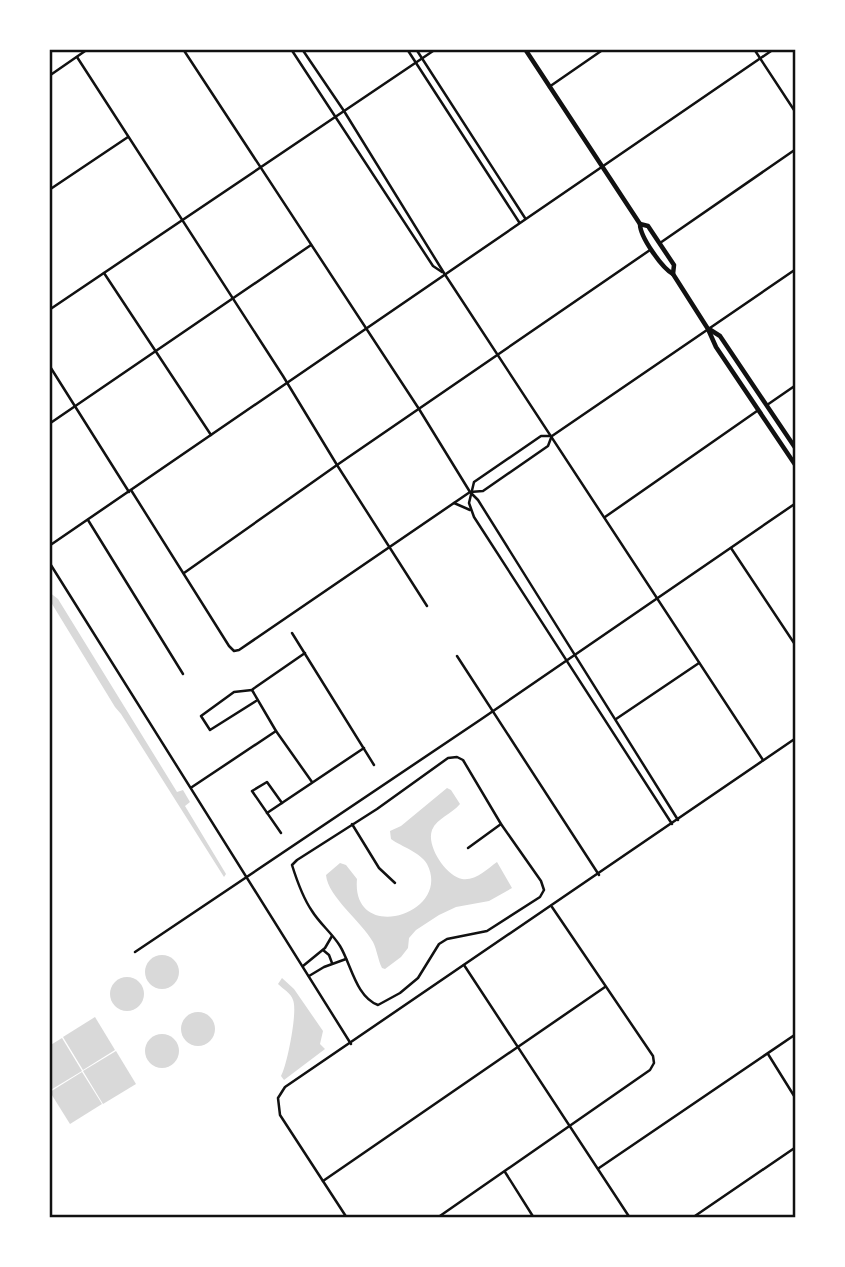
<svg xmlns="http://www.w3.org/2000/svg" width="845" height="1267" viewBox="0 0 845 1267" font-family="'Exo 2',sans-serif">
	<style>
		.water { fill: #d9d9d9 }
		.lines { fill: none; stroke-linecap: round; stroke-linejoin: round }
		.minor { stroke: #111; stroke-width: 2.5 }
		.primary { stroke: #111; stroke-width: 4.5 }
		.neatline { fill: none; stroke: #111; stroke-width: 2.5 }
	</style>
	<rect width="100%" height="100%" fill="#fff"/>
	<g class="water">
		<path d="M49,592L58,599L177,792L183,790L190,802L185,806L226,874L224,877L121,714L115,707L49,599Z"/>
		<path d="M447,788L451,790L460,804C452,814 437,818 432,830C426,846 446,876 462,879C476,881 487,869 497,862L512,888L489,901L456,907L439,915L416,930L409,938L408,948L401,957L385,969L382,968C378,960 377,950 373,942C362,922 328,897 326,875L340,863L346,865L357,879C351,945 453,914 427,864C420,852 402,847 391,839L390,831L401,826Z"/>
		<circle cx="162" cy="972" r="17"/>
		<circle cx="127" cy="994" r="17"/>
		<path d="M282,978L294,989L323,1031L320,1044L325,1049L284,1080L281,1076C287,1066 298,1011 293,1000C291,993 283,989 278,984Z"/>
		<circle cx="198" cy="1029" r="17"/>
		<path d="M95,1017L115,1050L83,1070L63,1037Z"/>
		<circle cx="162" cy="1051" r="17"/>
		<path d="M62,1038L82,1071L49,1091V1046Z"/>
		<path d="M116,1051L136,1084L103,1104L83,1071Z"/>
		<path d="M82,1072L102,1104L70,1124L50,1092Z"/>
	</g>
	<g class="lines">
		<g class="minor">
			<path d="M183,49L419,409L470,492L478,500L678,820"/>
			<path d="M291,49L433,266L442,272"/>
			<path d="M302,49L344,111L444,273L763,760"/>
			<path d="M407,49L519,222"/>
			<path d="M416,49L525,218"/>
			<path d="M754,49L796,113"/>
			<path d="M77,57L283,376L337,465L427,606"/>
			<path d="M49,76L88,49"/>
			<path d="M549,87L604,49"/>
			<path d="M49,190L128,137"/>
			<path d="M660,243L796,149"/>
			<path d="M104,273L211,435"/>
			<path d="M49,310L436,49"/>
			<path d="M49,365L129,492"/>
			<path d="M767,405L796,385"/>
			<path d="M49,424L311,245"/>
			<path d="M131,490L229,646L234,651L239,650L470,492L483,491L548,446L551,438"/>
			<path d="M454,503L470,510"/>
			<path d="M605,517L757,411"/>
			<path d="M88,520L183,674"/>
			<path d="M49,546L774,49"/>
			<path d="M731,548L796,646"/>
			<path d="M49,562L351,1044"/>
			<path d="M184,573L337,465L650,250"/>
			<path d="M292,633L374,765"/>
			<path d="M457,656L599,875"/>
			<path d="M253,689L305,653"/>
			<path d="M252,690L234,692L201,716L210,730L256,701"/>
			<path d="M252,690L276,731L312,782"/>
			<path d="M616,719L699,663"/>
			<path d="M457,757L463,760L501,824L541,881L544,890L540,897L487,931L447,939L439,944L418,978L400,993L378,1005C356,997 351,964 340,946C332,933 320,924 312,911C303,898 297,881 292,865L297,860L377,809L448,758Z"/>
			<path d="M192,787L276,731"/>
			<path d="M267,813L364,748"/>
			<path d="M352,824L379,868L395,883"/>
			<path d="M672,824L474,517L469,503L474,482L541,436H552L796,269"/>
			<path d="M281,833L252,791L267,782L282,803"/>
			<path d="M468,848L501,824"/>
			<path d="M323,950L329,955L332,963"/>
			<path d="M135,952L480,720L796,503"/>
			<path d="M464,965L630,1218"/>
			<path d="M303,966L325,948L332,936"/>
			<path d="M309,976L324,967L346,959"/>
			<path d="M768,1054L796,1099"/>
			<path d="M599,1168L796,1034"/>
			<path d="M505,1172L534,1218"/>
			<path d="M323,1181L605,987"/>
			<path d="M347,1218L280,1115L278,1098L285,1087L796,738"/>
			<path d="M437,1218L650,1070L654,1063L653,1056L552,907"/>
			<path d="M692,1218L796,1147"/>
		</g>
		<g class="primary">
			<path d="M525,49L640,224C640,237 662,268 673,274L708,329L716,347L796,466"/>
			<path d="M640,224L648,226L674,265L673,274"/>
			<path d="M709,329L720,336L796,449"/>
		</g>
	</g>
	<rect width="845" height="1267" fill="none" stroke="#ffffff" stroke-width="102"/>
	<rect x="51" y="51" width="743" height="1165" class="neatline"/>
</svg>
